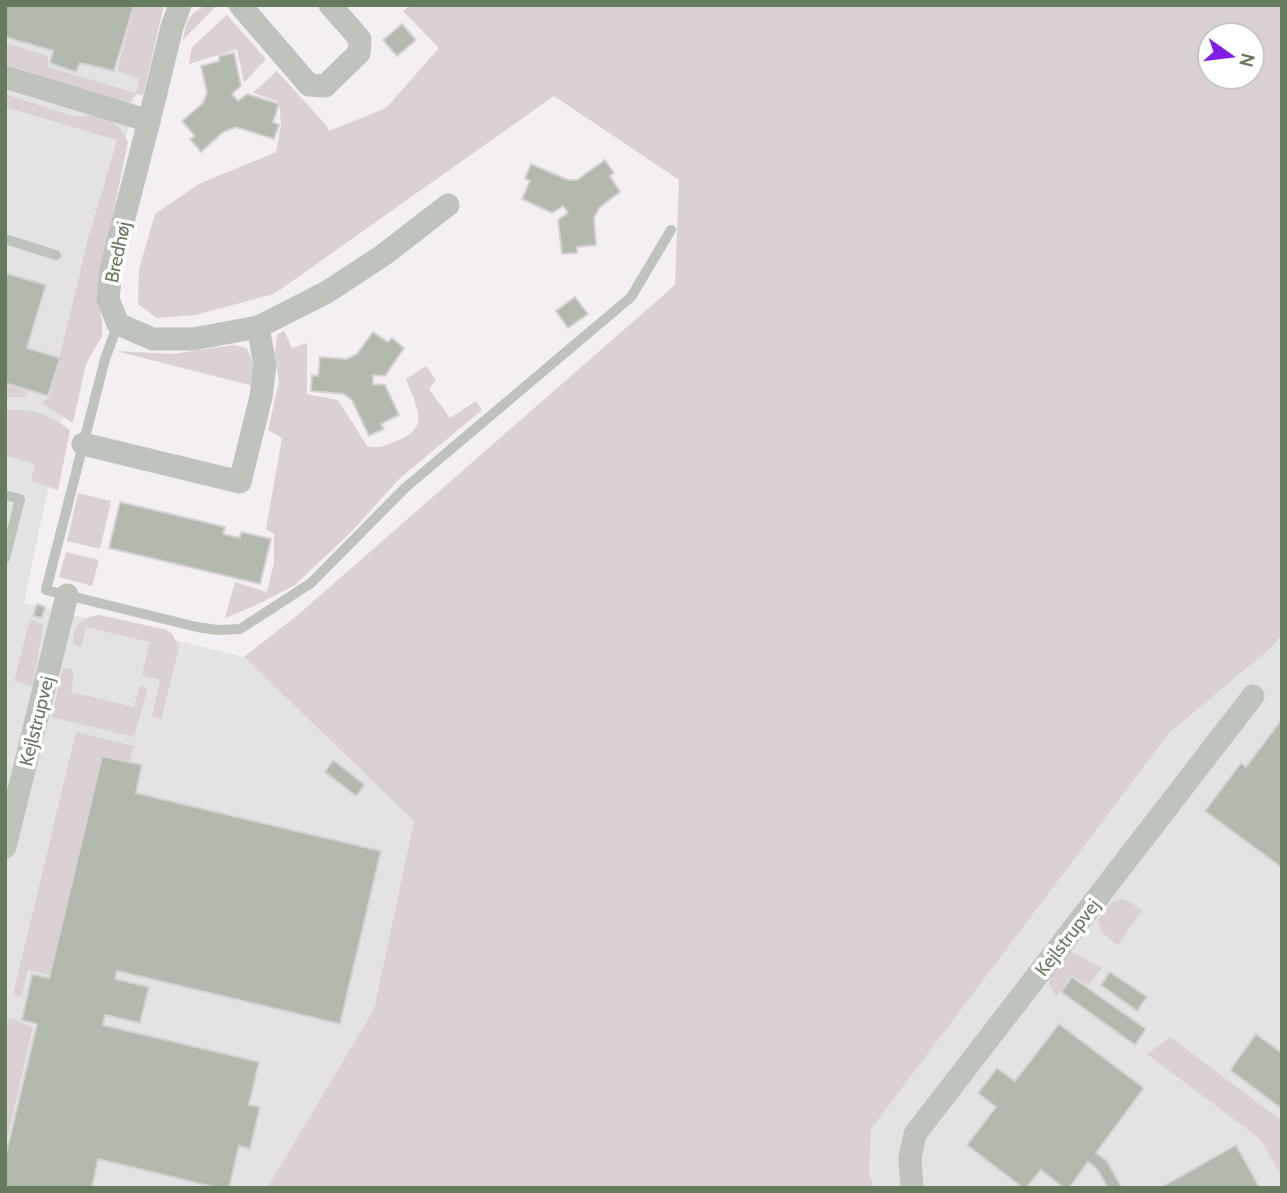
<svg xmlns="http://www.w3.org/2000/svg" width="1287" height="1193" viewBox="0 0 1287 1193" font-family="Cabin,sans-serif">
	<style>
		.built { fill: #e4e3e3 }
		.green { fill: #dbd0d2; fill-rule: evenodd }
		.building { fill: #b2baae; stroke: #d5d2d4; stroke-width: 2 }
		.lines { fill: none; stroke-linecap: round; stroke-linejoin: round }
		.service { stroke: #bec4bc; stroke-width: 10 }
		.minor { stroke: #bec4bc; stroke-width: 23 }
		.labels { text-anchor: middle; stroke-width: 7; stroke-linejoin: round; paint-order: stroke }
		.street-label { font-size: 19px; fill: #667b5e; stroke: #fff }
	</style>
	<rect width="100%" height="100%" fill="#f4eff3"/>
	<g class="built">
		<path d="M5,5H157L87,302L24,603L244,657L414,821L374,1009L267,1188H5Z"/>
		<path d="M1282,567V1188H847L835,1172Z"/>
	</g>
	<g class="green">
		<path d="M135,5H164L143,95L136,94L130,102L118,101L5,64V43L48,56V67L136,93L139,79L117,71Z"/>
		<path d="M411,5H1282V634L1274,645L1169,733L871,1129L869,1174L874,1188H267L374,1009L414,821L244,657L300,613L675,285L679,180L554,96L274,294L195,315L157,318L138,304L139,269L155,214L199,184L276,152L281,124L279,102L253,93L277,71L326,125L329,131L386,108L439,48L403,11ZM1210,35H1252V77H1210Z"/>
		<path d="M205,6L215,7L183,40C185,23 189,13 205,6Z"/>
		<path d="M227,15L266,59L244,83L237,49L189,64L192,47Z"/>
		<path d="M5,94L72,116H94L111,121L120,128L128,142L97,292L102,321V336L86,364L73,423L41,403L50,397L87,243L117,140L5,107Z"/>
		<path d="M284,331L292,348L307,343V394L338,400L367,446C378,449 384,446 394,442C432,428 417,409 406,379L426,366L436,380L429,389L450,418L476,401L482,410L399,479L352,531L295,585L254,606L225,618L235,582L267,592L274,563V534L266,529L282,438L268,430L279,382L275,353L277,335Z"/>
		<path d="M234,345L246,348C254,361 256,372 253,386L116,351L172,354Z"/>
		<path d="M5,385L28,392L24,397H5Z"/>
		<path d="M5,410C35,409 46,413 70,430L58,490L31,481L35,464L5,455Z"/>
		<path d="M78,493L111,501L100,549L67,541Z"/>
		<path d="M66,552L99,560L92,586L59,577Z"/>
		<path d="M100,615L167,630L172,634L179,647L161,720L152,716L160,680L142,675L150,642L86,627L81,647L74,644C70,627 84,616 100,615Z"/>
		<path d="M30,619L43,624L33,686L14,681Z"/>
		<path d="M69,668L72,670L74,676L71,692L134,707L140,686L148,688L134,737L51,717L63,669Z"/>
		<path d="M76,732L134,746L130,762L102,755L49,975L28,970L21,997L13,995Z"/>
		<path d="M1121,899L1128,901L1142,910L1118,945C1108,938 1100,933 1098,920L1111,903Z"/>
		<path d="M1070,951L1102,968L1088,985L1071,975L1057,996C1038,980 1058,965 1070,951Z"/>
		<path d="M9,1018L33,1027L5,1148V1032Z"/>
		<path d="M1170,1037L1282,1121V1177L1260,1139L1147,1054Z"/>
	</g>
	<g class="building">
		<path d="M5,5H134L114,71L80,63L76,72L50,63L53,51L5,37Z"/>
		<path d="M402,24L416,40L397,56L383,40Z"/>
		<path d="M234,53L241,86L232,94L238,101L247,94L279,104L273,122L279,125L274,139L236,127L223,132L201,152L190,139L195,136L182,121L203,103L207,93L201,66L219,61V56Z"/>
		<path d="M605,160L614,173L610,176L620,192L599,208L594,218L596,245L577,247V253L562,254L558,220L568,213L563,206L552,213L522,199L530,181L525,178L531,164L568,180H577Z"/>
		<path d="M5,273L46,285L27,348L60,358L48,396L5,383Z"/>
		<path d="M575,297L588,314L568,328L556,311Z"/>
		<path d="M373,332L388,342L392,338L404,348L385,376L373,375V384L385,385L399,415L381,424L384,429L369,436L352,400L344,394L311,391L312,375L318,376L320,357L347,359L357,354Z"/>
		<path d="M120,502L225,527L223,534L240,538L241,532L271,539L260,584L109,548Z"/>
		<path d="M37,604L45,607L42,618L33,616Z"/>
		<path d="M1282,719V868L1205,811L1241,763L1246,767Z"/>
		<path d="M102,756L142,765L136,793L381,851L340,1024L117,971L115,979L149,987L140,1023L105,1015L103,1025L259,1062L249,1105L260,1107L250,1149L239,1146L229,1188H218L98,1159L92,1188H5V1158L37,1024L22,1020L32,974L49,978Z"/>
		<path d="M333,760L365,785L356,796L325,772Z"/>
		<path d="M1110,972L1147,997L1137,1011L1101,985Z"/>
		<path d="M1072,977L1146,1029L1135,1045L1061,992Z"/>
		<path d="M1059,1024L1144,1088L1096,1153L1107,1161L1122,1188H1108L1097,1169L1088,1162L1069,1188H1064L1041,1170L1026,1188H1023L967,1145L996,1107L978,1093L997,1068L1015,1081Z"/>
		<path d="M1256,1034L1282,1053V1109L1230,1070Z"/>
		<path d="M1236,1145L1260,1188H1160Z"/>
	</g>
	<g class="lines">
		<g class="service">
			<path d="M5,239L56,255"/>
			<path d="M118,324L105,359L46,590L197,627L217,630L240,629L311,583L405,488L631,297L671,230"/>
			<path d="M5,495L20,499L5,558"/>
		</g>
		<g class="minor">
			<path d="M240,5L309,85L325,86L359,53L360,39L330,5"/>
			<path d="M5,77L149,121L172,27L180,5"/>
			<path d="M149,121L111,269L108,299L118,324L153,339H193L258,327L327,292L382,256L448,205"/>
			<path d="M83,444L240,482L261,397L265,365L258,327"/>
			<path d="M5,847L67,595"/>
			<path d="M912,1188L910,1158L915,1134L1253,696"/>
		</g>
	</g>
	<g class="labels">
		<g class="street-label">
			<text transform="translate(117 252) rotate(-78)" y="7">Bredhøj</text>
			<text transform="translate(36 721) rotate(-76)" y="7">Kejlstrupvej</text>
			<text transform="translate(1067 937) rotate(-52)" y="7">Kejlstrupvej</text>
		</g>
	</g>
	<rect width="1287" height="1193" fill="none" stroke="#667b5e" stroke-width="14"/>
	<g transform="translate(1231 56) rotate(104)"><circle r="33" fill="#ffffff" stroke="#c2cabf" stroke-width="2"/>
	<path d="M0-5L12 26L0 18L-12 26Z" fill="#811de6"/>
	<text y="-10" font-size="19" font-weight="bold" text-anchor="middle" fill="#667b5e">N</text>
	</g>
</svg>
